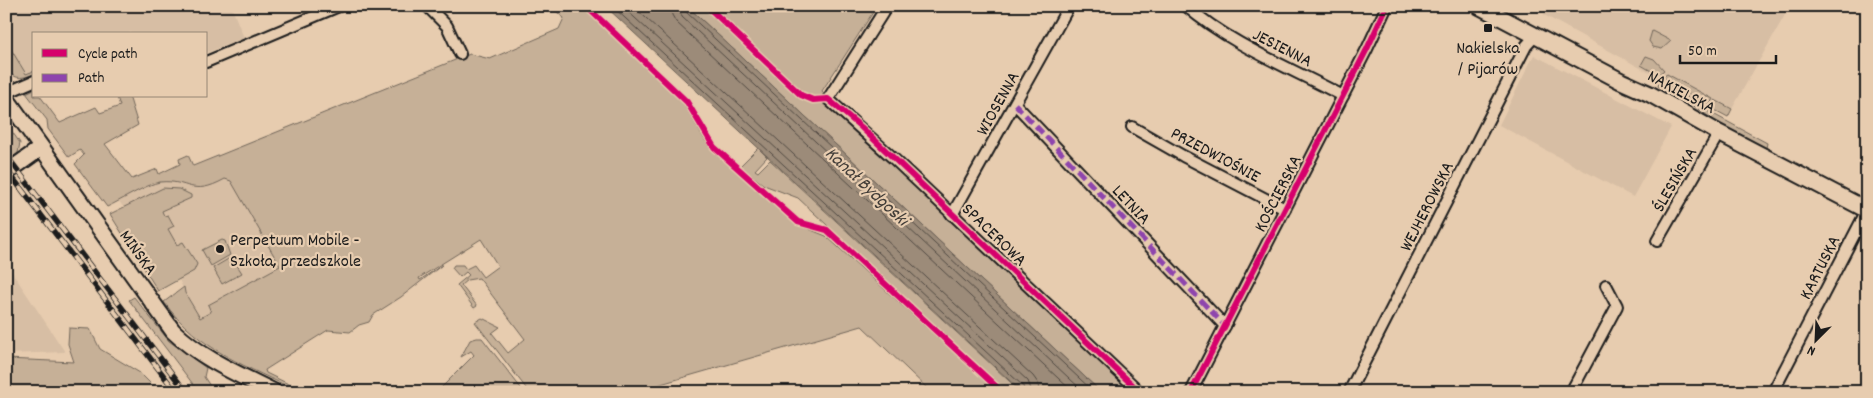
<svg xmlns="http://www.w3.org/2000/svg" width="1873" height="398" viewBox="0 0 1873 398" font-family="Dekko,sans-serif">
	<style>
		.built { fill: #d7bea4 }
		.green { fill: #c6b097; stroke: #71665a }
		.water { fill: #9c8b79; stroke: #695f54 }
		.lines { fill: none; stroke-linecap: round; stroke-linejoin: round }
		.shore { stroke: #4f4841; stroke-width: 1 }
		.street-casing { stroke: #1c1c1c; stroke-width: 14 }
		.secondary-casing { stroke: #1c1c1c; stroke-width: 19 }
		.street { stroke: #e7ccaf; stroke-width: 10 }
		.secondary { stroke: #e7ccaf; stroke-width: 15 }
		.rail-casing { stroke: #1c1c1c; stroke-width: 5.5 }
		.rail { stroke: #e7ccaf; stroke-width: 4; stroke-dasharray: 11; stroke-linecap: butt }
		.quiet { stroke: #8e44ad; stroke-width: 5; stroke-dasharray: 10 5; stroke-linecap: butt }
		.cycleway-casing { stroke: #e7ccaf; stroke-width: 9 }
		.cycleway { stroke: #d6006c; stroke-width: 6 }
		.poi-dot { fill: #1c1c1c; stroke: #e7ccaf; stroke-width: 2 }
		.labels { text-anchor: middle; stroke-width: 4.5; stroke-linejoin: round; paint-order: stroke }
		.street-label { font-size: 18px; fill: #1c1c1c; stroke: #e7ccaf }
		.poi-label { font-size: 18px; fill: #1c1c1c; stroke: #e7ccaf }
		.water-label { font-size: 19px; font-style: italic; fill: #423d38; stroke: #e7ccaf }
	</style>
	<rect width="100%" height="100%" fill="#e7ccaf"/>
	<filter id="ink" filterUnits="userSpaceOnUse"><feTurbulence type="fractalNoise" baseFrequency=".02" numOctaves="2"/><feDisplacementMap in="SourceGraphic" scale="10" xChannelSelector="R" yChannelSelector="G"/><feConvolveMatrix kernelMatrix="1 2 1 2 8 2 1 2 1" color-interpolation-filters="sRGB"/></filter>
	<g filter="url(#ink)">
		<g class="built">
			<path d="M6,6H231L244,38L206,53V34H133L131,32L127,34H34V72L24,76L6,52Z"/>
			<path d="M1549,6H1790L1728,116L1544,15Z"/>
			<path d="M1534,55L1671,127L1633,197L1499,125Z"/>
			<path d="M233,150L326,328L212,346L179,280L118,200L157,182Z"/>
			<path d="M6,263L65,352L6,354Z"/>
		</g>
		<g class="green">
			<path d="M550,6H581L683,103L706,142L721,158L796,224L826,236L997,392H931L862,326L633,392H529L475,322L482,318L500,327L492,333L508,353L525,339L479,278L467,280L461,285L477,306L474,308L457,285L469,275L466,272L460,277L452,268L454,265H463L466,269L474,265L483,277L498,266L481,239L419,278L420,280L442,265L401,297L373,315L369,322L359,325L350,332L328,330L265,370L266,373L305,392H299C249,367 198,350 164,302L184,287L185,293L200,318L211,312L208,305L280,266L231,181L225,179C191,198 189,179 160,182C147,184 120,201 107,207L75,164L84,155L80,150L69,157L48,129L47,120L26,93L34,89V96H40L60,123L96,107L100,113L120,106L117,97L129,96L138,125L105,144L132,179L157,169L159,174L180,164L179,159L188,155L193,166L470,54L490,59L559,29L564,18Z"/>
			<path d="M687,6H877L822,91L865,139L1133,392H1101Z"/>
			<path d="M1652,31L1671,41L1662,49L1653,47L1649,41Z"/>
			<path d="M6,41L26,74L34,71V74C4,87 6,61 6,41Z"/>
			<path d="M1646,56L1654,59L1664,70L1658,75L1641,65Z"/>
			<path d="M1667,74L1713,99L1708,107L1663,77Z"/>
			<path d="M1660,80L1685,94L1691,102L1767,143L1766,148L1722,126L1687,101L1658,86Z"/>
			<path d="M1715,100L1732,109L1728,117L1711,108Z"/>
			<path d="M6,123L20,143L18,153L13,157L6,149Z"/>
			<path d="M758,148L767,157L755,170L758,172L770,160L1021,392H1006L798,198L764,185L740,166Z"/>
			<path d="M163,188L179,189L191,195V198L162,211L164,216L168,215L174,226L168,229L177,245L183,242L197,264L194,271L158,291L110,214Z"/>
			<path d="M222,240L225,241L230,255L211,266L202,250Z"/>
			<path d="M230,258L233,259L242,273L222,284L213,268Z"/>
			<path d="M134,297L169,341L206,368L204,377L214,392H199L129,300Z"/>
			<path d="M69,328L90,329L100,349L140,373L159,392H22L6,387V359L74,362L68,344Z"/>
			<path d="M477,338H482L524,392H437L474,355L471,351L461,357L470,340Z"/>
		</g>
		<path class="water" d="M605,6H687L1101,392H1022Z"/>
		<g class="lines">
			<g class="shore">
				<path d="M612,6L1023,386L1025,392"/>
				<path d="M622,6L1028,381L1032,392"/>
				<path d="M633,6L1033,376L1038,383L1039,392"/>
				<path d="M670,6L672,15L676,22L1073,392"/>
				<path d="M678,6L682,17L1084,392"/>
				<path d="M684,6L686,12L1094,392"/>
			</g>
			<g class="street-casing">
				<g id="street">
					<path d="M427,6L447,26L460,54"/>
					<path d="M887,6L828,99L892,157L1140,392"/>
					<path d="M1186,6C1231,45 1291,68 1343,96"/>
					<path d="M206,62L339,6"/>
					<path d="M6,93L34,81"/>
					<path d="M1015,104L1225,326"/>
					<path d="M1132,127L1183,156L1285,209"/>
					<path d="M952,215L1069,6"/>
					<path d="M1657,241L1719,133"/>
					<path d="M1191,392L1367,49L1387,6"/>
					<path d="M1349,392L1526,46L1535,36"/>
					<path d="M1571,392L1617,306L1606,285"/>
					<path d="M1773,392L1867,210"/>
				</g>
			</g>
			<g class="secondary-casing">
				<g id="secondary">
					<path d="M1479,6L1621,81L1650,94L1719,133L1867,210"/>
					<path d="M6,98L173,331C202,359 238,374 274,392"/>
					<path d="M6,173L41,148"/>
				</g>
			</g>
			<use href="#street" class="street"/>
			<use href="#secondary" class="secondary"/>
			<g class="rail-casing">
				<g id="rail">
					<path d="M6,155L186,392"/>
					<path d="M6,169L176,392"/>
				</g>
			</g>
			<use href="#rail" class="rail"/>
			<path class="quiet" d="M1015,104L1225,326"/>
			<g class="cycleway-casing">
				<g id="cycleway">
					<path d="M586,6L687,102L714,147L798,222L827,230L1002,392"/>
					<path d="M707,6L801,95L813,100L828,99L861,127L1140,392"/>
					<path d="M1191,392L1367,49L1387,6"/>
				</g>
			</g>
			<use href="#cycleway" class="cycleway"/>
		</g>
	</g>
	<g class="poi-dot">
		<rect x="1483" y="23" width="10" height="10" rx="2.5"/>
		<circle cx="220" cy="249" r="5"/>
	</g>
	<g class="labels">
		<g class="street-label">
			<text transform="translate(1283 47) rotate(27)" y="6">JESIENNA</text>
			<text transform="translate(1682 91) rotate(28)" y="6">NAKIELSKA</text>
			<text transform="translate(997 103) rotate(-61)" y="6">WIOSENNA</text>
			<text transform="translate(1216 154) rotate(28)" y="6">PRZEDWIOŚNIE</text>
			<text transform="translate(1674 179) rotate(-60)" y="6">ŚLESIŃSKA</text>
			<text transform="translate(1277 193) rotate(-63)" y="6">KOŚCIERSKA</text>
			<text transform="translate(1132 204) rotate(47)" y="6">LETNIA</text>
			<text transform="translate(1426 206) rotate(-63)" y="6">WEJHEROWSKA</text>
			<text transform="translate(995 234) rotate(44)" y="6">SPACEROWA</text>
			<text transform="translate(139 252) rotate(54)" y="6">MIŃSKA</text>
			<text transform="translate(1819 267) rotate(-63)" y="6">KARTUSKA</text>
		</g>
		<g class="poi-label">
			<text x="1488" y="53">Nakielska<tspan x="1488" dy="21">/ Pijarów</tspan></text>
			<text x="230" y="245" text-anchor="start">Perpetuum Mobile -<tspan x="230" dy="21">Szkoła, przedszkole</tspan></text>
		</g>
		<g class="water-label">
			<text transform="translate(868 185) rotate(43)" y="7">Kanał Bydgoski</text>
		</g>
	</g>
	<rect width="1873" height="398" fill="none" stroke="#e7ccaf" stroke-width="25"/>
	<rect x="12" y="12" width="1848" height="373" fill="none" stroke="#1c1c1c" stroke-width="2" filter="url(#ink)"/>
	<rect x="32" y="32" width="175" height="65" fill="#e7ccaf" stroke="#968674"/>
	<rect x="42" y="49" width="25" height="8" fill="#d6006c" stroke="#968674"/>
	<text x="78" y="58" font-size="15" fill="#1c1c1c">Cycle path</text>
	<rect x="42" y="74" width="25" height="8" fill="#8e44ad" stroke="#968674"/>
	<text x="78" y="82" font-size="15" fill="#1c1c1c">Path</text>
	<g transform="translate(1816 340) rotate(204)" stroke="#e7ccaf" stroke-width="4" paint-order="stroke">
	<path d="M0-4L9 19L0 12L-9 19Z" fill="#1c1c1c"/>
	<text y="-8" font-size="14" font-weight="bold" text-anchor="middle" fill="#1c1c1c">N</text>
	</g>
	<path d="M1680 55v8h96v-8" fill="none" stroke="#1c1c1c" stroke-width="2.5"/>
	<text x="1688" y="55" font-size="15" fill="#1c1c1c" stroke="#e7ccaf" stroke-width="4" paint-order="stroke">50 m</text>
</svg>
